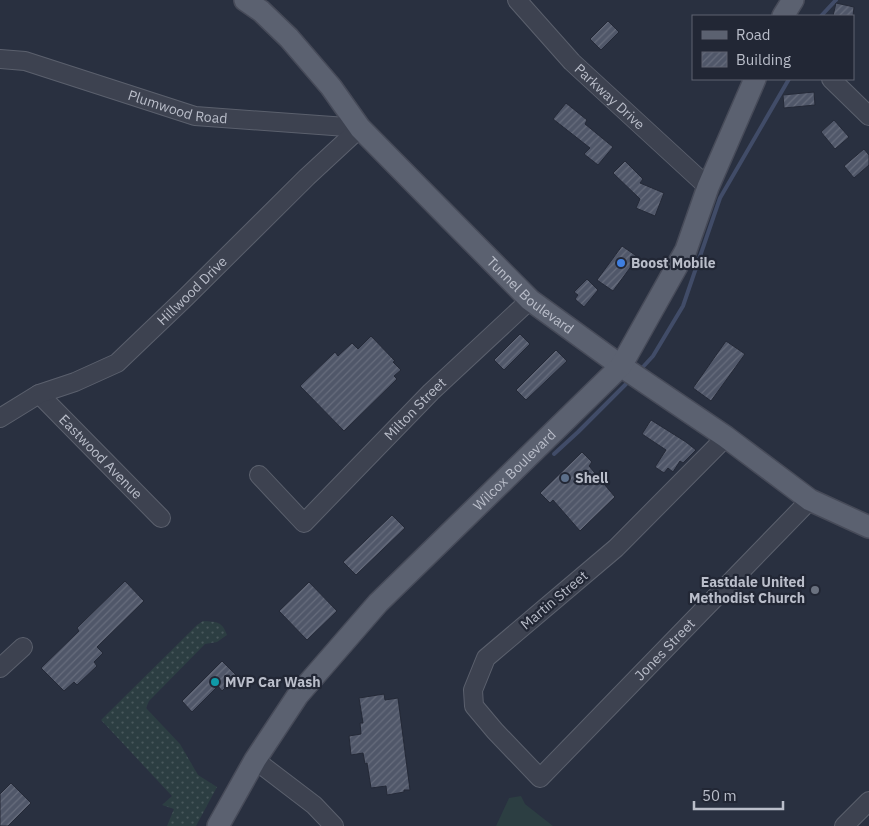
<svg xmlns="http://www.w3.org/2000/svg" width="869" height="826" viewBox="0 0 869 826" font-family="'IBM Plex Sans',sans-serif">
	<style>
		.grass { fill: url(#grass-dots) }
		.pitch { fill: #2c3e42 }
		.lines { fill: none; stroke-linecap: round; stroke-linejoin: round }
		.stream { stroke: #414c68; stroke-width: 4 }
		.building { fill: url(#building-hatch); stroke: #242937 }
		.minor-casing { stroke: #5b606d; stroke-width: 20 }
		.major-casing { stroke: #474b59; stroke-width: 24 }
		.minor { stroke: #3d4250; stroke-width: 18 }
		.major { stroke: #5b6170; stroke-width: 21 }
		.shop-dot { fill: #3f7fe0; stroke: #222735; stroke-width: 2 }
		.service-dot { fill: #5c6f8a; stroke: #222735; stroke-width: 2 }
		.worship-dot { fill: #6b7280; stroke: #222735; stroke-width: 2 }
		.culture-dot { fill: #0f9aa8; stroke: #222735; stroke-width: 2 }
		.labels { text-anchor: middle; stroke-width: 4.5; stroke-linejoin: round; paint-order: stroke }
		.street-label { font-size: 14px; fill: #babeca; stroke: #222735 }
		.poi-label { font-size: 14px; font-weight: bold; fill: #babeca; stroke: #222735; text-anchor: start }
	</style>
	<defs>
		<pattern id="grass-dots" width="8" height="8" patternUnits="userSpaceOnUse" patternTransform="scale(1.25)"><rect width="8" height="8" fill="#2c3e42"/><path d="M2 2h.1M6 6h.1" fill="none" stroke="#48585c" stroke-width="1.8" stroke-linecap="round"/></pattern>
		<pattern id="building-hatch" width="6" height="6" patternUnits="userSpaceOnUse" patternTransform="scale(1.25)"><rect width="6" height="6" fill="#505769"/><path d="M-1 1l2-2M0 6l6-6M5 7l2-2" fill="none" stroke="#676d7d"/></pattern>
	</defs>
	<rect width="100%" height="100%" fill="#293040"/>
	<path class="grass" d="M203,621C217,622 222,621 227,635L217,642L205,644L149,701L146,708L180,744L198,775L217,787L196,826H167L174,809L162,805L172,796L101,720L197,625Z"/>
	<path class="pitch" d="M521,796L525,804L553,826H496L509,798Z"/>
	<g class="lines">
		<g class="stream">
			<path d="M821,16L836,0"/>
			<path d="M642,368L653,356L683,306L720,198L789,79"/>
			<path d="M554,454L578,432L627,383"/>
		</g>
	</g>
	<g class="building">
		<path d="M836,3L854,7L853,16H833Z"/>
		<path d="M608,21L619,32L601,50L590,39Z"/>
		<path d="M814,92L815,105L784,108L783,95Z"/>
		<path d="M566,103L587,120L585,124L613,147L598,165L584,154L590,148L553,119Z"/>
		<path d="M834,120L849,137L835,149L821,132Z"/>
		<path d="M864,149L869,155V165L854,178L844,166Z"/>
		<path d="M625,161L643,179L640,183L664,193L655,216L636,208L640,199L613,173Z"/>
		<path d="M622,246L638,257L613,291L597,280Z"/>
		<path d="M587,279L598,290L584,307L575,299L578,295L574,292Z"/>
		<path d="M520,334L530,344L504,370L494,360Z"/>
		<path d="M371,336L395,361L393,362L401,370L394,376L397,379L344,431L300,386L335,352L338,356L352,343L358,349Z"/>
		<path d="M726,341L745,354L711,401L693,388Z"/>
		<path d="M556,350L567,361L526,400L516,390Z"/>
		<path d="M651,420L686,442L696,450L683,463L680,461L673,472L668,468L664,473L655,467L666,450L642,434Z"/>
		<path d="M582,452L592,462L589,466L615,497L580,531L553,500L550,503L540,493Z"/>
		<path d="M392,515L405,528L356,575L343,562Z"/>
		<path d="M125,581L144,601L97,647L103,653L94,662L97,666L77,685L74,682L64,691L41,668L79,631L77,628Z"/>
		<path d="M309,582L337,611L307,640L279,611Z"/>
		<path d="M222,661L237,676L222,691L218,686L192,712L182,701Z"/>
		<path d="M384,694L385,700L398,698L410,790H404V792L387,795L386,786L371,788L367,763L365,764L363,753L351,755L349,736L361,734L360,723H363L359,698Z"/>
		<path d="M11,783L31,803L8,826H0V794Z"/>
	</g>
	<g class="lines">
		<g class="minor-casing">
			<g id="minor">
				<path id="s1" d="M517,0L572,62L708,187"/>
				<path id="s2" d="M0,59L25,61L195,116L360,128"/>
				<path d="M831,79L869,116"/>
				<path id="s3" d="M39,394L161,518"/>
				<path id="s4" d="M0,418L39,394L75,382L117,363L185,298L307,177L360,128"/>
				<path id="s5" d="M726,437L616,548L486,658L473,690L474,706L495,731L540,778L810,500"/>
				<path id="s6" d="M259,475L304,523L431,392L530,300"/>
				<path d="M0,668L23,647"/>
				<path d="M255,760L314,805L334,826"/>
				<path d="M844,826L869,801"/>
			</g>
		</g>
		<g class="major-casing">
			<g id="major">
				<path id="s7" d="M245,0L261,11L289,38L331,87L360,128L530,300L621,366L726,437L810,500L869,527"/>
				<path d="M783,16L793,0"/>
				<path id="s8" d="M218,826L255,760L298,695L378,603L621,366L686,250L708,187L755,79"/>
			</g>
		</g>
		<use href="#minor" class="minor"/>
		<use href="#major" class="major"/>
	</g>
	<circle class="shop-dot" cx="621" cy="263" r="5"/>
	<circle class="service-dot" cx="565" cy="478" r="5"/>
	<circle class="worship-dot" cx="815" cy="590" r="5"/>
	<circle class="culture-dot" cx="215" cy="682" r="5"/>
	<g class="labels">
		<g class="street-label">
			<text dy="5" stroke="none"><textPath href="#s1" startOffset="134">Parkway Drive</textPath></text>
			<text dy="5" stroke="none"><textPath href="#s2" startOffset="185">Plumwood Road</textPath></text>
			<text dy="5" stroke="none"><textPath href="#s4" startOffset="234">Hillwood Drive</textPath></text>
			<text dy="5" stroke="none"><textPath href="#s7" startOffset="412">Tunnel Boulevard</textPath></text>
			<text dy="5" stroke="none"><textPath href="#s6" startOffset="225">Milton Street</textPath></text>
			<text dy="5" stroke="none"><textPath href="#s3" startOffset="88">Eastwood Avenue</textPath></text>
			<text dy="5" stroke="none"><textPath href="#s8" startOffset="466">Wilcox Boulevard</textPath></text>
			<text transform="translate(554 600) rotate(-40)" y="5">Martin Street</text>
			<text dy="5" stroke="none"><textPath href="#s5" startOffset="654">Jones Street</textPath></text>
		</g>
		<g class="poi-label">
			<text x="631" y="268">Boost Mobile</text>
			<text x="575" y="483">Shell</text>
			<text x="805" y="587" text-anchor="end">Eastdale United<tspan x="805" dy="16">Methodist Church</tspan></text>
			<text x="225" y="687">MVP Car Wash</text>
		</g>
	</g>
	<rect x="692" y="15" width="162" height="65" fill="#222735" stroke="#5f6371"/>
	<rect x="702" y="31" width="25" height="8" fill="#5b6170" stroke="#5f6371"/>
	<text x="736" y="40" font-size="15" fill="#babeca">Road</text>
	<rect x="702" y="52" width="25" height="15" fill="url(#building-hatch)" stroke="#5f6371"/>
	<text x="736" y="65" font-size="15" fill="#babeca">Building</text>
	<path d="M694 801v8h89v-8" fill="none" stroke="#babeca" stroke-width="2.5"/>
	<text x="702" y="801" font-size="15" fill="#babeca" stroke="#222735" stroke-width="4" paint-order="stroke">50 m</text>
</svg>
